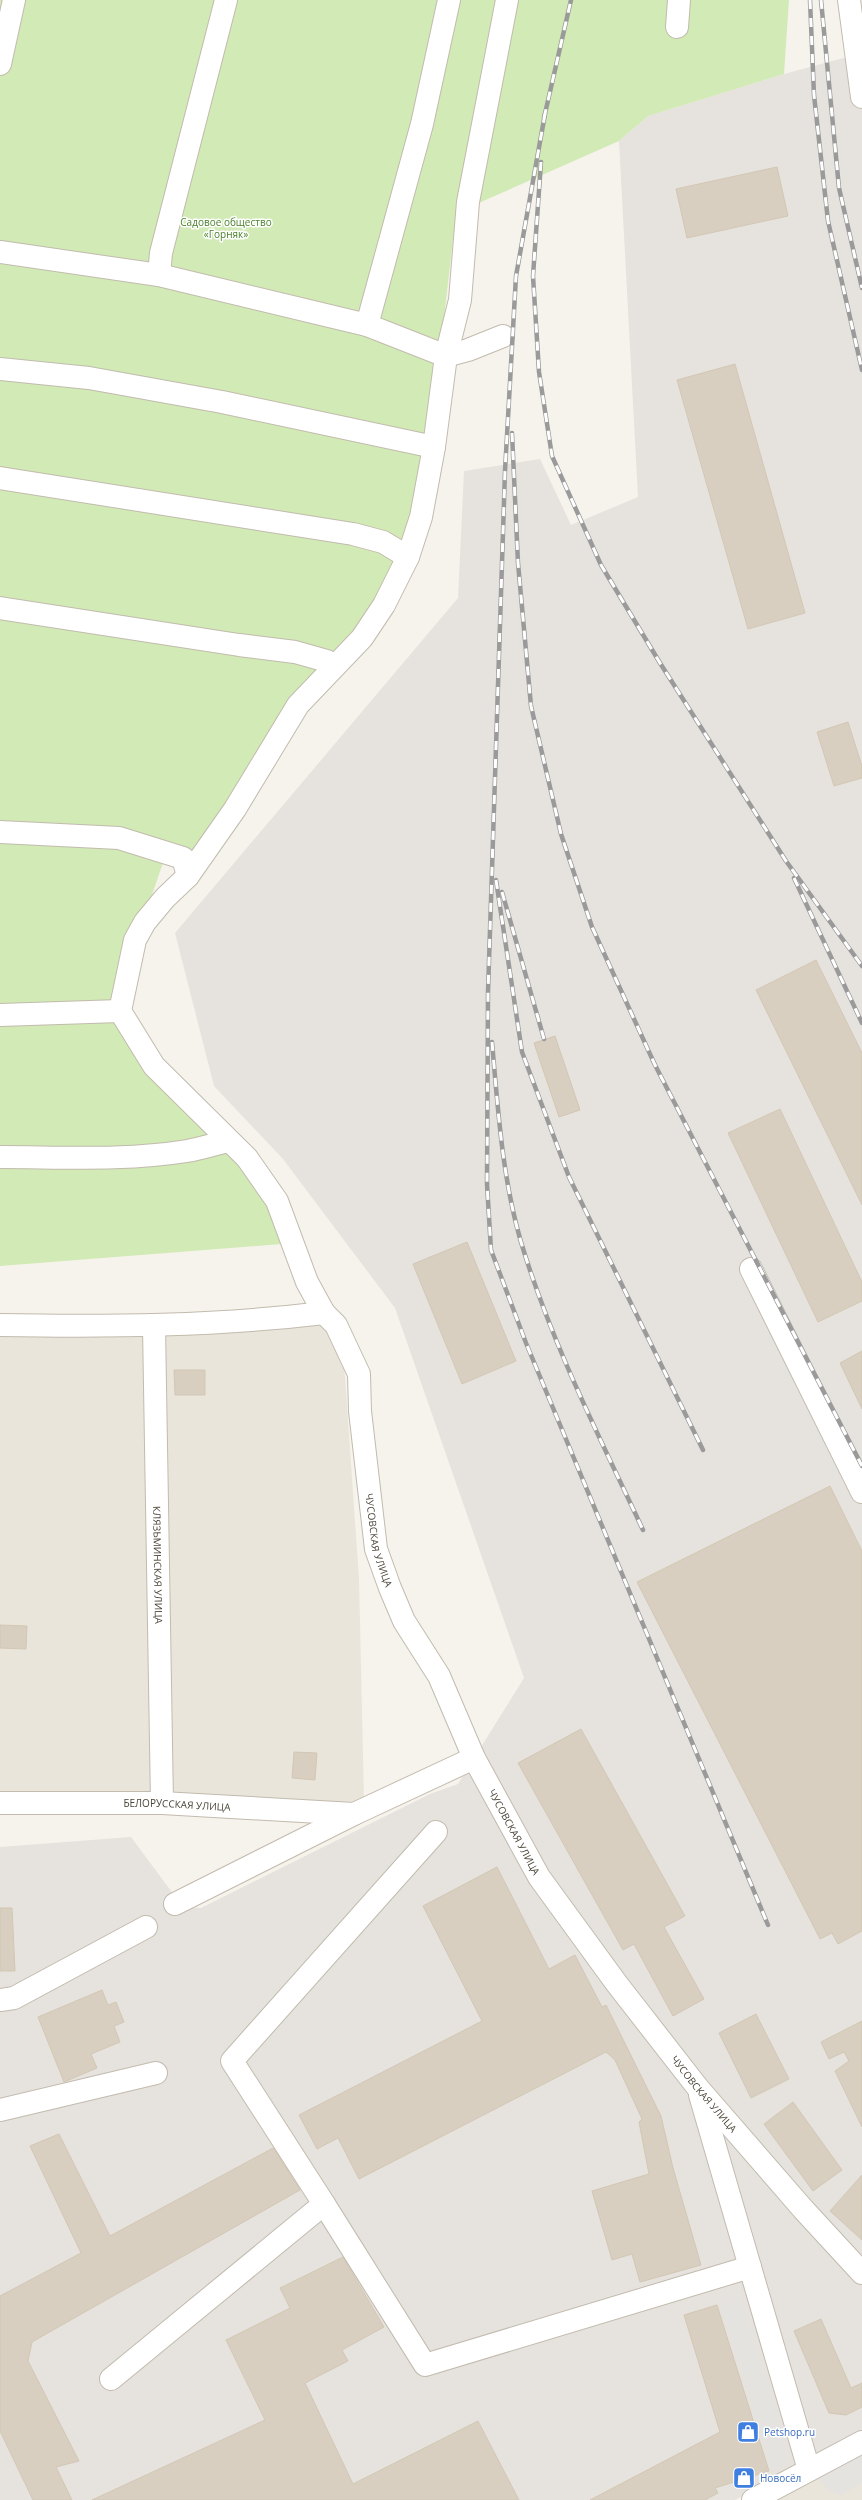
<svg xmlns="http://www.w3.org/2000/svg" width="862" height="2500" viewBox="0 0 862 2500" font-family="'Open Sans',sans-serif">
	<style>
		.residential { fill: #eae5da }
		.industrial { fill: #e6e2dd }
		.green { fill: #d2eab5 }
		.parking { fill: #e5e3e0 }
		.building { fill: #d8cfc1; stroke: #d3c7b4 }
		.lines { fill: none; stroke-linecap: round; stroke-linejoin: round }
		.minor-casing { stroke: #c2bbae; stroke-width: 24 }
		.minor { stroke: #fff; stroke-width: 22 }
		.rail-casing { stroke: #9a9a9a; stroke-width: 4.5 }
		.rail { stroke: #fff; stroke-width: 3; stroke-dasharray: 9; stroke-linecap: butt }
		.labels { text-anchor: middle; stroke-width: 3; stroke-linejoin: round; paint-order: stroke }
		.park-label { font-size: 10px; fill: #4a7f2a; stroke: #fff }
		.street-label { font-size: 10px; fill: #4b4439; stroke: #fff }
		.shop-label { font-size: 10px; fill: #366cbe; stroke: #fff; text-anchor: start }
	</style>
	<rect width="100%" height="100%" fill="#f6f3ec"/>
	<g class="residential">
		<path d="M322,1325L332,1329L344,1363L359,1578L364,1801L0,1815V1334L189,1332Z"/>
		<path d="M862,2454V2500H777L818,2478Z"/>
	</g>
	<path class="industrial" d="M862,53V2433L735,2500H0V1847L131,1837L183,1907L201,1908L430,1794L458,1784L524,1678L395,1308L283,1159L214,1086L175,933L458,598L464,471L540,459L571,525L638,497L619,141L648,116L784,74Z"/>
	<path class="green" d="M0,0H789L784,74L648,116L619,141L456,213L429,449L397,571L198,860L168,848L124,977L120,1011L265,1195L282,1244L0,1266Z"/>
	<g class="parking">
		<path d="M739,2299L780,2421L783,2444L780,2465L771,2470L754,2406L720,2304Z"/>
		<path d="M862,2454V2483L841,2495L829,2491L818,2478Z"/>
	</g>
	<g class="building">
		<path d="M777,167L788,216L687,238L676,189Z"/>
		<path d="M735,364L805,613L748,629L677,380Z"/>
		<path d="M848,722L862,766V778L834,786L817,732Z"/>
		<path d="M816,960L862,1053V1205L756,990Z"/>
		<path d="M555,1036L580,1110L559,1117L534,1043Z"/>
		<path d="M780,1109L862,1282V1301L818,1322L728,1133Z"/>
		<path d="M467,1242L516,1361L462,1384L413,1264Z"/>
		<path d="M862,1351V1409L840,1363Z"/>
		<path d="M174,1370H205V1395H175Z"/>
		<path d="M830,1486L862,1551V1931L838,1944L832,1933L820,1939L637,1582Z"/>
		<path d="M0,1625L27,1626L26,1649L0,1648Z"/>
		<path d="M581,1729L685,1916L664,1927L704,1999L673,2016L634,1944L623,1950L518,1763Z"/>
		<path d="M294,1752L317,1753L315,1780L292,1778Z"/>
		<path d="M497,1867L549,1969L575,1955L602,2007L606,2005L661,2116L673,2168L701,2265L640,2282L632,2254L612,2260L592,2191L649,2174L639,2122L642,2119L615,2060L606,2052L359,2179L338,2138L317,2149L299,2115L482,2021L423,1906Z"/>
		<path d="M0,1908H12L15,1971H0Z"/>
		<path d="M102,1990L108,2005L116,2002L124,2022L114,2026L120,2042L91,2054L97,2068L64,2082L38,2017Z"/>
		<path d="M756,2014L789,2079L751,2098L719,2033Z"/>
		<path d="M862,2021V2127L835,2071L849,2061L844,2052L829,2059L821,2042Z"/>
		<path d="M793,2102L842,2170L813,2191L764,2124Z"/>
		<path d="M59,2134L110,2236L273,2148L300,2190L32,2342L28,2361L79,2461L56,2467L72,2500H33L0,2431V2296L81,2253L30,2146Z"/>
		<path d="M862,2175V2240L830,2211Z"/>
		<path d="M343,2257L384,2327L342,2350L348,2361L305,2383L353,2484L478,2421L519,2500H92L265,2420L226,2340L290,2308L280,2288Z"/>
		<path d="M717,2305L769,2471L715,2488L718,2493L705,2500H590L720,2432L684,2315Z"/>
		<path d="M821,2319L851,2388L862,2383V2407L846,2415L829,2413L794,2331Z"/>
	</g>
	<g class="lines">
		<g class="minor-casing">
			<g id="minor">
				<path id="s1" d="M507,0L468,202L460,300L446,356L434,447L421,517L408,557L384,605L362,638L298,705L235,809L188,876L165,898L145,922L135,940L120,1011L154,1066L247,1158L277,1201L307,1282L324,1313L336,1325L359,1374L360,1411L376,1549L390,1588L404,1621L439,1676L474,1758L539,1877L617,1984L698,2088L803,2209L862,2273"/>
				<path d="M849,0L862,97"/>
				<path d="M677,27L679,0"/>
				<path d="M0,64L14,0"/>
				<path d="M0,252L159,275L367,325L446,356L468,350L503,336"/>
				<path d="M159,275L161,253L226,0"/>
				<path d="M367,325L422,124L449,0"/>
				<path d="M0,369L89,378L222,402L434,447"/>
				<path d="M0,478L353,534L383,542L408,557"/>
				<path d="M0,608L239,645L295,652L327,661L332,668"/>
				<path d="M0,832L119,838L183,858L188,876"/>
				<path d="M0,1015L120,1011"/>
				<path d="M0,1157C62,1157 125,1161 187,1151C200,1149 215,1144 228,1141"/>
				<path d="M751,1269L862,1492"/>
				<path d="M0,1325C108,1327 216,1326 324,1313"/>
				<path id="s2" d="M154,1326L162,1803"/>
				<path id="s3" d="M0,1803H162L354,1814"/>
				<path d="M175,1904L354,1814L474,1758"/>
				<path d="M0,2000L14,1998L146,1927"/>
				<path d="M700,2095L809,2470"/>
				<path d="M0,2110L156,2073"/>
				<path d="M324,2204L232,2061L436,1832"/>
				<path d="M111,2379L324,2204L425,2365L750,2267"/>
				<path d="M753,2500L862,2442"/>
			</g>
		</g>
		<use href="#minor" class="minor"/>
		<g class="rail-casing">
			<g id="rail">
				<path d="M810,0L814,95L828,221L862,370"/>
				<path d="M821,0L839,188L862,288"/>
				<path d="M545,114L516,276L505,471L488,992L487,1184L491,1250L526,1343L768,1925"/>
				<path d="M544,118L571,0"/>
				<path d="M541,162L533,276L539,372L552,456L601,565L660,663L786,861L862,966"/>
				<path d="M512,433L518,563L531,706L561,834L592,927L655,1065L862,1466"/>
				<path d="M794,878L862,1023"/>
				<path d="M496,880L522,1052L569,1177L703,1450"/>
				<path d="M502,892L544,1039"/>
				<path d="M492,1042C498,1109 502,1177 521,1242C551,1342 599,1436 643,1530"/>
			</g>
		</g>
		<use href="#rail" class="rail"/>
	</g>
	<defs>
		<g id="shop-square" transform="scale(1.15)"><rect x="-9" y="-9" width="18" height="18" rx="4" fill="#3f7fe0" stroke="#fff"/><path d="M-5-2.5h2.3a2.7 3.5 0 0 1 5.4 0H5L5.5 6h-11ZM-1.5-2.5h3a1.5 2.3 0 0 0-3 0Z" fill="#fff"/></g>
	</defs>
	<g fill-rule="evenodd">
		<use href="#shop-square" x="748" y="2432"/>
		<use href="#shop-square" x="744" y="2478"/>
	</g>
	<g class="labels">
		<g class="park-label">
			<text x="226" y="226">Садовое общество<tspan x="226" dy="12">«Горняк»</tspan></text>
		</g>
		<g class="street-label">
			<text dy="4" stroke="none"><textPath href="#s1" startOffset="1721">ЧУСОВСКАЯ УЛИЦА</textPath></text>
			<text dy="4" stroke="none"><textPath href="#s2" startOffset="239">КЛЯЗЬМИНСКАЯ УЛИЦА</textPath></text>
			<text dy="4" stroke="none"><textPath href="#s3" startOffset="177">БЕЛОРУССКАЯ УЛИЦА</textPath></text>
			<text dy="4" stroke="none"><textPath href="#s1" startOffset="2045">ЧУСОВСКАЯ УЛИЦА</textPath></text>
			<text dy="4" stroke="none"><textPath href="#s1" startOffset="2369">ЧУСОВСКАЯ УЛИЦА</textPath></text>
		</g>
		<g class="shop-label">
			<text x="764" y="2436">Petshop.ru</text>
			<text x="760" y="2482">Новосёл</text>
		</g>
	</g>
</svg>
